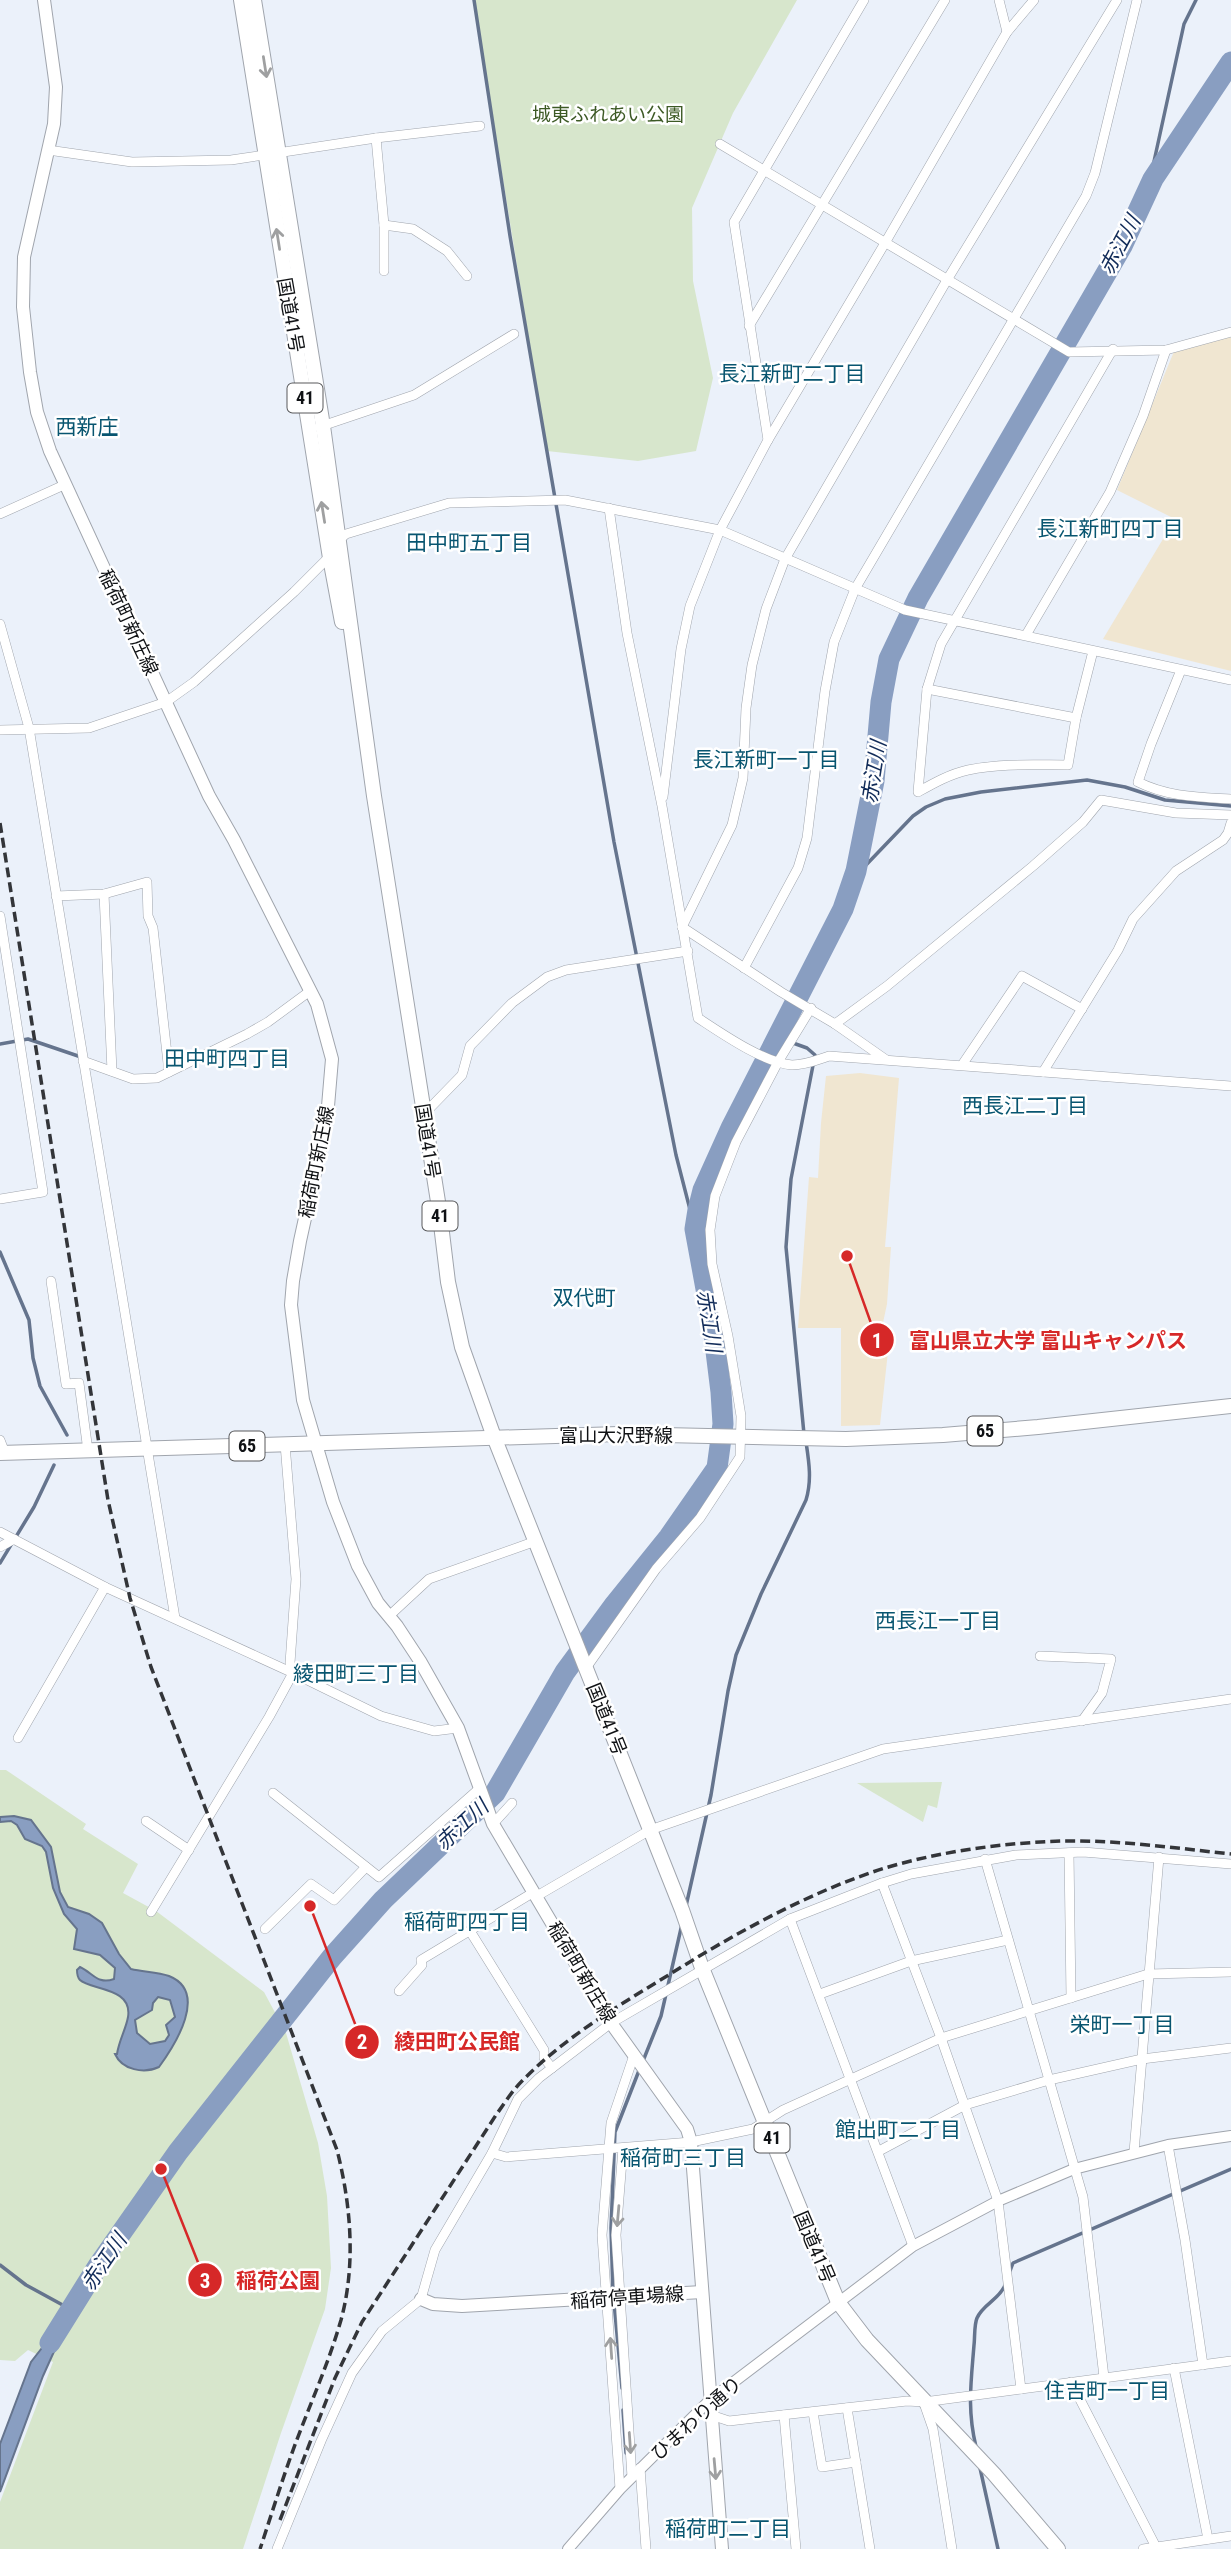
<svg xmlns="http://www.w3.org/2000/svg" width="1231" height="2549" viewBox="0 0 1231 2549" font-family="'Roboto Condensed','Noto Sans JP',sans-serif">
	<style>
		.education { fill: #f0e6d1 }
		.green { fill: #d7e6cc }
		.water { fill: #899ec1; stroke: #65748d; stroke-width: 2; fill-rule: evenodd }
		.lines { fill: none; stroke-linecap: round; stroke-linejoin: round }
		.stream { stroke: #65748d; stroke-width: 3.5 }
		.river { stroke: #899ec1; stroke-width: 21 }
		.minor-casing { stroke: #a0a5ad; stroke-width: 10 }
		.tertiary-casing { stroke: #a0a5ad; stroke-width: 12 }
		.secondary-casing { stroke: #a0a5ad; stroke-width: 14 }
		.primary-casing { stroke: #a0a5ad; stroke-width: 16 }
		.trunk-casing { stroke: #a0a5ad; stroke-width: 16 }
		.minor { stroke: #fff; stroke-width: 9 }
		.tertiary { stroke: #fff; stroke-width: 10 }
		.secondary { stroke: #fff; stroke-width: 12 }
		.primary { stroke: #fff; stroke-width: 14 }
		.trunk { stroke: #fff; stroke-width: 14 }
		.rail { stroke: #333539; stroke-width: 3.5; stroke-dasharray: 10 5; stroke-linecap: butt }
		.oneway { stroke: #9fa0a1 }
		.labels { text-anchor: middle; stroke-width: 5; stroke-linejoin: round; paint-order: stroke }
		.shield { fill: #fff; stroke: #58595b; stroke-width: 2 }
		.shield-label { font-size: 18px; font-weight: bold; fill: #101215 }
		.park-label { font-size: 19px; fill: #3d5a25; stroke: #fff }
		.street-label { font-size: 19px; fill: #101215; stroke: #fff }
		.water-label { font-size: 21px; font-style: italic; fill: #122c59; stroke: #fff }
		.neighbourhood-label { font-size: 21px; fill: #085570; stroke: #fff }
		.leader { fill: none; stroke: #d62828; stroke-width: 2.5 }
		.callout-dot { fill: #d62828; stroke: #fff; stroke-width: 2.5 }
		.mark-label { font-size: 21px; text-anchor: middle; font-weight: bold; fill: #fff }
		.callout-label { font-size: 21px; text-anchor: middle; font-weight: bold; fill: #d62828; stroke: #fff; stroke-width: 5; stroke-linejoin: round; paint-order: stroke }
	</style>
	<rect width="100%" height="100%" fill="#ebf1fa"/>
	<g class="education">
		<path d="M1230,337L1231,338V671L1103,639L1175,519L1117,490L1175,349Z"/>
		<path d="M860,1073L899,1078L885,1247H891L887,1304L881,1332L890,1333L880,1425L841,1426V1328H798L809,1177L818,1178L821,1123L826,1076Z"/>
	</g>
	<g class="green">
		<path d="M474,0H797L733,113L692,208L693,281L713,378L696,451L638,461L547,451Z"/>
		<path d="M0,1770H6L86,1824L83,1829L138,1864L123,1893L156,1911L264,1992L286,2033L318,2143L327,2196L331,2268L325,2309L281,2433L243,2549H0V2502L53,2362L28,2350L15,2361L0,2360Z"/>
		<path d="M942,1782L937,1808L928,1805L923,1822L857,1783Z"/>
	</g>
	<g class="water">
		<path d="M14,1816L31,1820L51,1847L60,1892L68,1907L89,1914L102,1923L119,1954L131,1969C143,1972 157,1972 169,1976C209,1992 175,2045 159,2067C144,2074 122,2070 115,2054H117C119,2040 126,2029 128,2017C133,1987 90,1990 80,1980C77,1977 77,1974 77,1970L80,1967C93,1973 98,1985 114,1979L115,1968L100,1955L74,1949L77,1929L64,1914L53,1888L46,1852L42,1846L25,1839L17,1825L11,1821L0,1822V1817ZM158,1997L170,2000L175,2017L166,2025L169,2035L165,2041L150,2044L137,2033L135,2020L152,2010L153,2003Z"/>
		<path d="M74,2307L43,2376L0,2492V2444L31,2362Z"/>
	</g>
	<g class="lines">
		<g class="stream">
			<path d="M474,0L510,236L614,842L676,1155L695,1229"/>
			<path d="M1153,179V166L1184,24L1196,0"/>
			<path d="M856,871L866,865L913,816L926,807L945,799L981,792L1087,780L1125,787L1165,800L1231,806"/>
			<path d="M779,1038L807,1048L815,1055L791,1179L786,1247L804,1434"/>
			<path d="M0,1044L28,1039L81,1057"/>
			<path d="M0,1252L29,1320L33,1358L40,1386L67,1435"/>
			<path d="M0,1563L34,1507L54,1465"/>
			<path d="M686,1906L711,1795L728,1691L736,1655L761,1594L806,1500C812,1480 809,1462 806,1442"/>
			<path d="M643,2061L661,2016L682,1924"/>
			<path d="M0,2265L26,2285L70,2309"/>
			<path d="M1010,2271L1013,2263L1231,2169"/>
			<path d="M613,2294L611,2228L615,2132L640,2068"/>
			<path d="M614,2302L622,2388"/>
			<path d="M623,2410L626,2453"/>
			<path d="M976,2447C967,2409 971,2383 974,2345C975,2337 974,2325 977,2318C983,2304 1000,2299 1005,2285"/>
			<path d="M980,2468L998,2549"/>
		</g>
		<path class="river" d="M50,2343L98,2266L178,2152L332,1957L383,1900L495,1793L565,1672L615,1604L669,1537L717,1468L723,1424L721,1392L713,1327L695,1229L698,1210L703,1190L731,1128L843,909L856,871L874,781L881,702L889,659L918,598L1122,246L1153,179L1231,62"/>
		<g class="minor-casing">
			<g id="minor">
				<path d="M999,0L1007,32"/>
				<path d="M376,138L384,225V271"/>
				<path d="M720,144L1069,352L1166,350L1231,332"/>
				<path d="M48,150L132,162L231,160L376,138L480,126"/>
				<path d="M384,225L413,229L447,251L467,276"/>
				<path d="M749,326L945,0"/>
				<path d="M319,427L414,395L514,334"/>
				<path d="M768,440L734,222L864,0"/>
				<path d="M609,508L627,633L662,806L698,1018C721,1033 764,1063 792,1065C806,1065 817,1060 829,1056L1231,1086"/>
				<path d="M0,514L64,485"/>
				<path d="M337,542L346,534L449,503L565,500L720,530L905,610L1231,680"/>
				<path d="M0,624L29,728L175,1618"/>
				<path d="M1026,635L1110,492L1143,416L1166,350"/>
				<path d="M1093,651L1076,718L1068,765C1035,765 1000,763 968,770C950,774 934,783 918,792L927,689L941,644L1113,349"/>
				<path d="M1181,670L1151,744L1138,782C1168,797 1198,797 1231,799"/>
				<path d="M927,689L1076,718"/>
				<path d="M0,730L89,728L166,702L194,682L294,592L331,555"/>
				<path d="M663,797L681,649L690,606L720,530L768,440L885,243L1007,32L1034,0"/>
				<path d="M104,894L112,1071"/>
				<path d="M56,896L104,894L147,882L148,916L153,928L169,1072"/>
				<path d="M0,916L43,1192L0,1199"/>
				<path d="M682,927L732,825L743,778L746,708L752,665L766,609L785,559L947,280L1117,0"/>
				<path d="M682,927L781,992L835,1024L887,986L1033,866L1083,822L1101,800L1176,813L1231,815"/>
				<path d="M744,968L798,868L807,838L825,691L834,642L855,589L1086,196L1095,173L1137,0"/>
				<path d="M835,1024L885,1059"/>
				<path d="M83,1061L133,1079L157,1078L247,1034L268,1022L310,991"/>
				<path d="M962,1065L1022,976L1082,1009"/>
				<path d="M1043,1072L1118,950L1133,919L1176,871L1223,840L1228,833L1231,823"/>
				<path d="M424,1114L462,1075L470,1046L512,1003L547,977L566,970L688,951"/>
				<path d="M51,1281L66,1384L79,1383L88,1451"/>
				<path d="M0,1440L5,1453"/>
				<path d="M0,1532L105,1587L293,1673L381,1716L434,1731L458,1728"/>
				<path d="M0,1547L14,1539"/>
				<path d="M389,1616L429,1579L536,1541"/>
				<path d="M1040,1656L1111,1659L1102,1693L1082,1721"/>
				<path d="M586,1668L656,1569L700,1518L740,1457L741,1416L728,1336L712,1264L710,1230L715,1196L736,1142L778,1062L811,1008"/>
				<path d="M18,1738L105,1587"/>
				<path d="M273,1793L379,1877L481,1787"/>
				<path d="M146,1821L189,1850"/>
				<path d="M493,1824L512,1803"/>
				<path d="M1069,1853L1071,1998"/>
				<path d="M985,1859L1083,2197L1104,2377"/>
				<path d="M882,1883L941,2038L998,2201L1021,2389"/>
				<path d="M537,1896L650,1830L883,1749L1231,1699"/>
				<path d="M151,1912L269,1717L293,1673L290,1663L296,1579L285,1444"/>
				<path d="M790,1919L913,2246"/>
				<path d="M265,1929L311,1884L334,1900L366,1867"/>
				<path d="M470,1931L544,2050V2058L552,2068"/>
				<path d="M399,1991L422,1965L421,1960L534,1892"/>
				<path d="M820,1994L911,1961L1008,1940"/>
				<path d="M1168,2145L1185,2240L1203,2365"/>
				<path d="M623,2148L616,2235L632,2477"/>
				<path d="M879,2151L965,2105L1049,2080L1142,2059L1231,2048"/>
				<path d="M1134,2152L1159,1857"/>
				<path d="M492,2153L506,2157L691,2142L753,2129L783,2110L941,2038L1148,1974L1231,1972"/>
				<path d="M1174,2368L1208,2539"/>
				<path d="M1071,2382L1157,2549"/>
				<path d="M925,2406L933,2429L952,2549"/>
				<path d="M847,2408L870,2549"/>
				<path d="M813,2412L822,2467L856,2462"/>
				<path d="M711,2415L729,2421L907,2401L924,2402L1231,2361"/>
				<path d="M784,2415L796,2549"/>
				<path d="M640,2468L646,2549"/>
				<path d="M620,2489L602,2235L611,2123L634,2055"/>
				<path d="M277,2549L321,2441L352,2373L382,2331L421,2299L435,2250L492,2153L518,2099L539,2078L611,2023L790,1919L882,1883L911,1874L1016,1855L1083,1852L1231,1864"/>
				<path d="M1143,2549L1231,2536"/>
			</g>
		</g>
		<g class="tertiary-casing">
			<path id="tertiary" d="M568,2549L620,2489L710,2400L913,2246L998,2201L1074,2169L1168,2145L1231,2136"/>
		</g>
		<g class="secondary-casing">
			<g id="secondary">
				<path d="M44,0L56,87L54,124L24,257L23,307L30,372L37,412L50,451L209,796L234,840L317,1004L332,1059L327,1118L300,1241L293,1281L291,1305L303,1400L333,1502L358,1566L378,1603L397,1626L420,1661L458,1728L493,1824L611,2023L687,2129L691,2142L722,2549"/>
				<path d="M421,2299L433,2304L462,2306L702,2292"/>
			</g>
		</g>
		<g class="primary-casing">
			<path id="primary" d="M0,1453L619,1434L846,1439L943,1435L1038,1427L1231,1406"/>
		</g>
		<g class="trunk-casing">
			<g id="trunk">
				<path d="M241,0L330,558L342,622"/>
				<path d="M254,0L323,426L374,796L439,1208L448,1282L462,1347L494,1437L682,1910L702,1968L838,2302L867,2340L994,2474L1058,2549"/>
			</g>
		</g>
		<use href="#minor" class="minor"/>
		<use href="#tertiary" class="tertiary"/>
		<use href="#secondary" class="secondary"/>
		<use href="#primary" class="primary"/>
		<use href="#trunk" class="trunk"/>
		<g class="rail">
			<path d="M0,823L108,1500L130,1598L151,1667L337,2150C351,2205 356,2265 341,2320C329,2362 311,2402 296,2442C283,2477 272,2513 260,2549"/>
			<path d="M280,2520L335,2378L362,2322L496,2115C504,2104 512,2091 522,2081C564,2038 616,2007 667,1976C732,1935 811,1891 885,1868C942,1851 1003,1843 1062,1841C1118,1840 1175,1848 1231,1854"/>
		</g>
	</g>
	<defs><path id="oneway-shaft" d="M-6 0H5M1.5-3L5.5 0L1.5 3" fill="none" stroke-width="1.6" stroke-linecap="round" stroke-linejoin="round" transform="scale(1.75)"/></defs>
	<g class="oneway">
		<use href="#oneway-shaft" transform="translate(265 67) rotate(81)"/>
		<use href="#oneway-shaft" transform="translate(278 239) rotate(-99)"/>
		<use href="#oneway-shaft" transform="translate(323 512) rotate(-99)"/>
		<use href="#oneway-shaft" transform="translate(618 2216) rotate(95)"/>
		<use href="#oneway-shaft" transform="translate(611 2348) rotate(-94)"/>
		<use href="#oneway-shaft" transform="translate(630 2443) rotate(86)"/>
		<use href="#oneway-shaft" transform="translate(715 2469) rotate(85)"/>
	</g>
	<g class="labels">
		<g class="shield">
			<rect x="287.5" y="383.5" width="35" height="29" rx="5"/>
			<rect x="422.5" y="1201.5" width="35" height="29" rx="5"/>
			<rect x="967.5" y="1416.5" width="35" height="29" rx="5"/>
			<rect x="229.5" y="1431.5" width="35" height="29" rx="5"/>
			<rect x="754.5" y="2123.5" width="35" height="29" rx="5"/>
		</g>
		<g class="shield-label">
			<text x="305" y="404">41</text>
			<text x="440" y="1222">41</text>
			<text x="985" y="1437">65</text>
			<text x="247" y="1452">65</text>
			<text x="772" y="2144">41</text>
		</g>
		<g class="park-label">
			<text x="608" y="121">城東ふれあい公園</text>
		</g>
		<g class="street-label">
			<text transform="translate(291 315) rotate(80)" y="7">国道41号</text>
			<text transform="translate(129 622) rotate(65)" y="7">稲荷町新庄線</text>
			<text transform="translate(428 1141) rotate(81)" y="7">国道41号</text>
			<text transform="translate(316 1162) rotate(-79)" y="7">稲荷町新庄線</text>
			<text x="616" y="1442">富山大沢野線</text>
			<text transform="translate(607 1719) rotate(68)" y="7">国道41号</text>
			<text transform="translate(582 1972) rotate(59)" y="7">稲荷町新庄線</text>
			<text transform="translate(815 2247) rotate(67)" y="7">国道41号</text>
			<text transform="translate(627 2297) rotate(-4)" y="7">稲荷停車場線</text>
			<text transform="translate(696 2418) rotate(-42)" y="7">ひまわり通り</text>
		</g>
		<g class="water-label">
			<text transform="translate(1120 245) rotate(-62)" y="7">赤江川</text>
			<text transform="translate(874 772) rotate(-81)" y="7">赤江川</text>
			<text transform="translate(709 1321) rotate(81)" y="7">赤江川</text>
			<text transform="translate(462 1825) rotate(-43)" y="7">赤江川</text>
			<text transform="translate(104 2262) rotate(-56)" y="7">赤江川</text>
		</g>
		<g class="neighbourhood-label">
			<text x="792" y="381">長江新町二丁目</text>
			<text x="87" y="434">西新庄</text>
			<text x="1110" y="536">長江新町四丁目</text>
			<text x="469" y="550">田中町五丁目</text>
			<text x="766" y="767">長江新町一丁目</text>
			<text x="227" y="1066">田中町四丁目</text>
			<text x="1025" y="1113">西長江二丁目</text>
			<text x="584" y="1305">双代町</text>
			<text x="938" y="1628">西長江一丁目</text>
			<text x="356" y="1681">綾田町三丁目</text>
			<text x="467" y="1929">稲荷町四丁目</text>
			<text x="1122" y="2032">栄町一丁目</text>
			<text x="898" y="2137">館出町二丁目</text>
			<text x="683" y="2165">稲荷町三丁目</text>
			<text x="1107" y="2398">住吉町一丁目</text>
			<text x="728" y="2536">稲荷町二丁目</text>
		</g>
	</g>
	<path class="leader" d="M847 1256L877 1340M310 1906L362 2042M161 2169L205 2280"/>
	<g class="callout-dot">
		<circle cx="847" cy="1256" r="7"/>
		<circle cx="310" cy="1906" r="7"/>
		<circle cx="161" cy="2169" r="7"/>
		<circle cx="877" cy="1340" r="18"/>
		<circle cx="362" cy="2042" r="18"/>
		<circle cx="205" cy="2280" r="18"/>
	</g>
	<g class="mark-label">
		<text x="877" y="1348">1</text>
		<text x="362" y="2049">2</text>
		<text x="205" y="2288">3</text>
	</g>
	<g class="callout-label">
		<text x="1048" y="1348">富山県立大学 富山キャンパス</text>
		<text x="457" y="2049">綾田町公民館</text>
		<text x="278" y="2288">稲荷公園</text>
	</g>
</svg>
